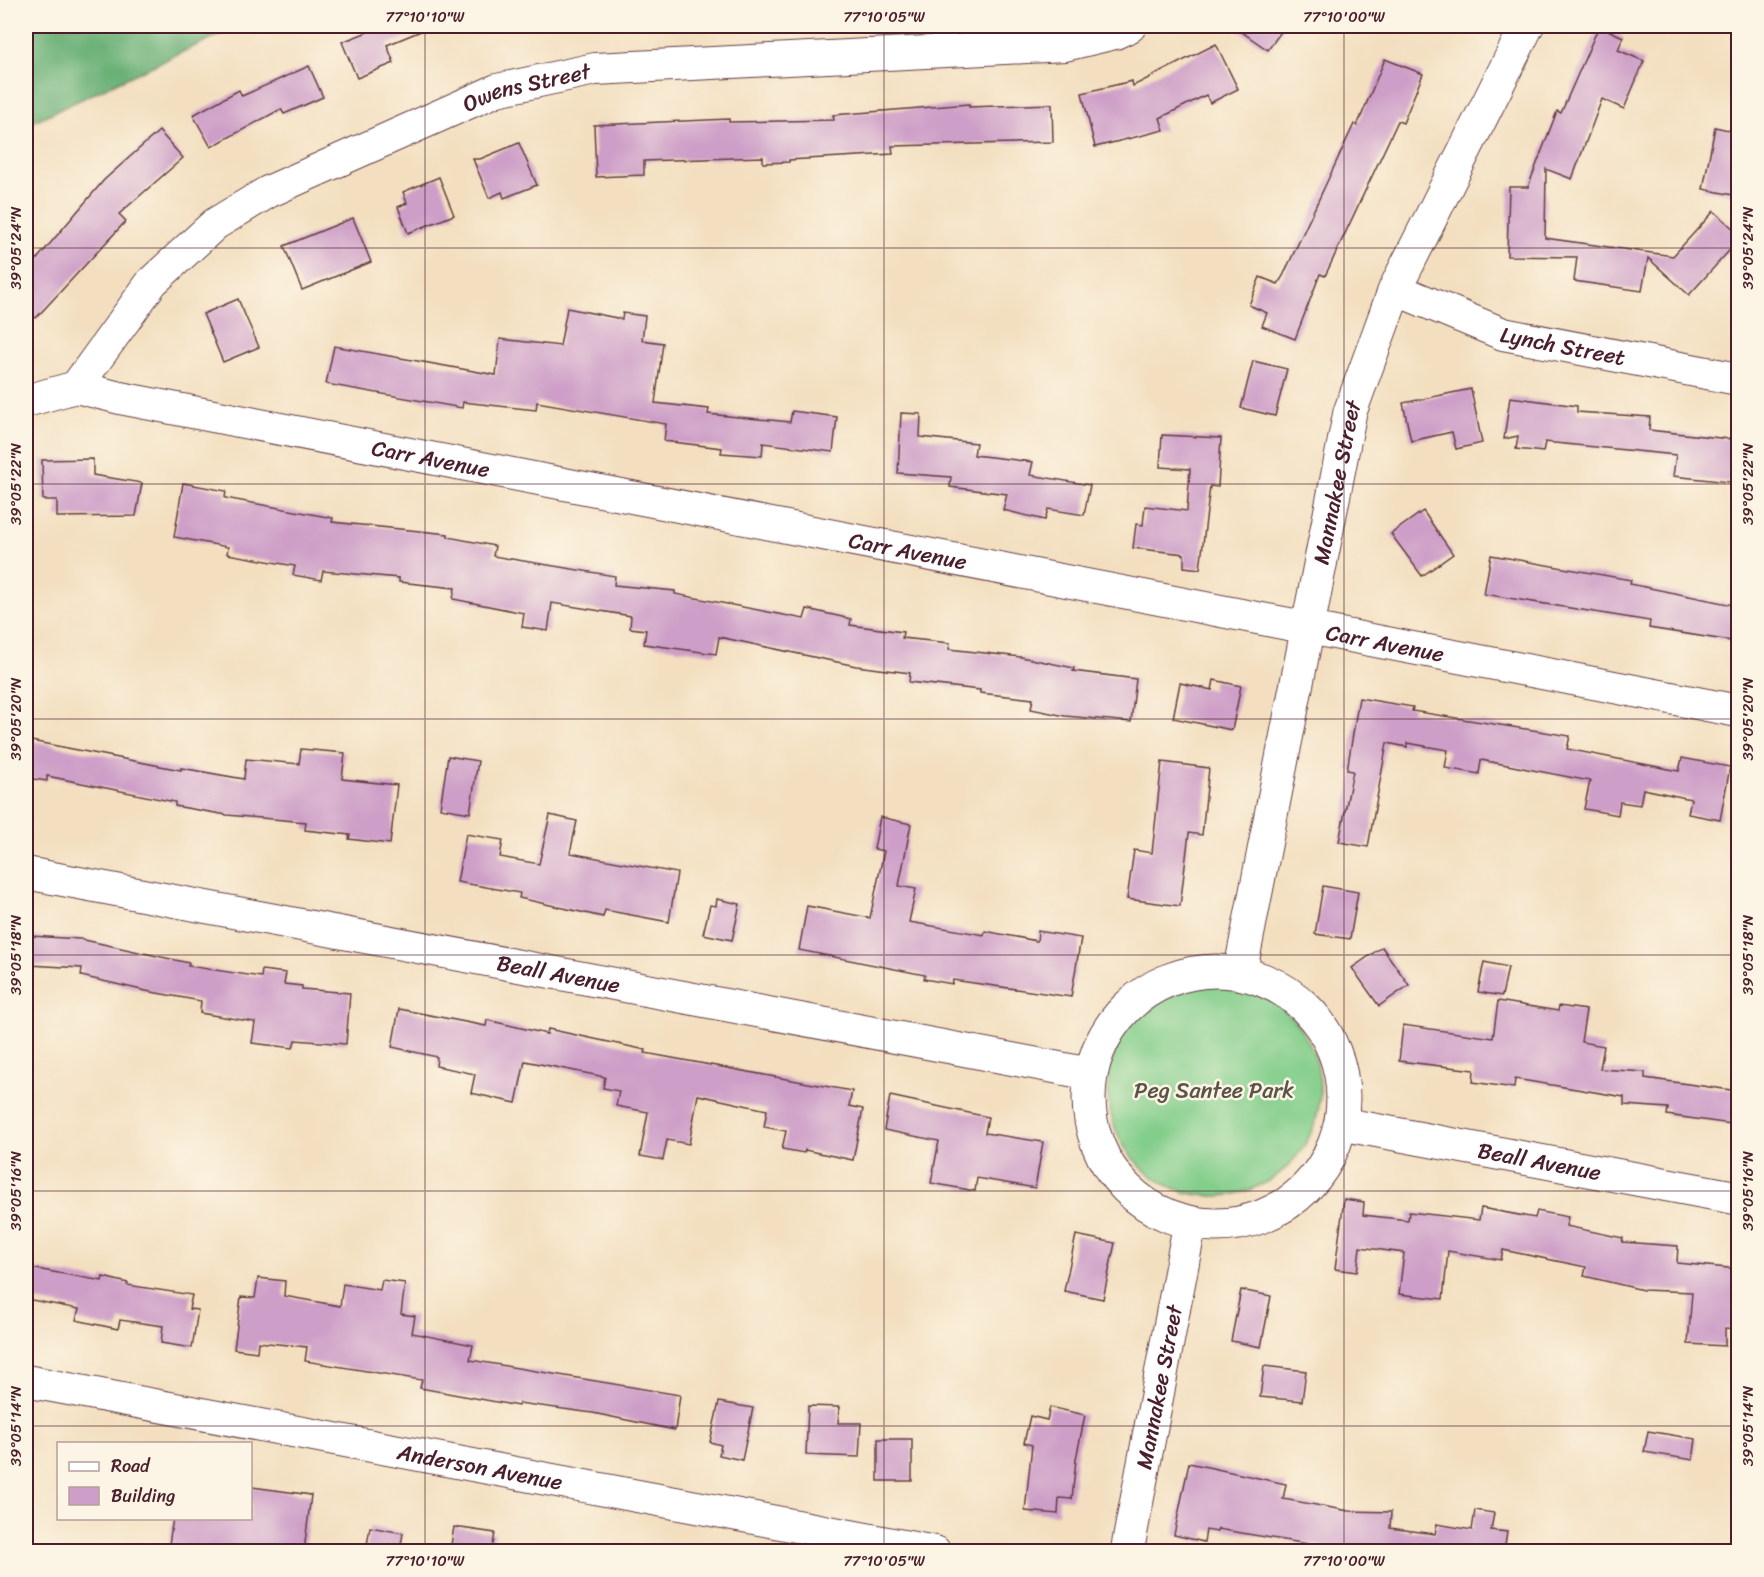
<svg xmlns="http://www.w3.org/2000/svg" width="1764" height="1577" viewBox="0 0 1764 1577" font-family="Sriracha,sans-serif">
	<style>
		.green { fill: #83ce8b; stroke: #66765b; stroke-width: 1.5 }
		.forest { fill: #6ab177; stroke: #5a6851; stroke-width: 1.5 }
		.building { fill: #cd9ec7 }
		.lines { fill: none; stroke-linecap: round; stroke-linejoin: round }
		.minor-casing { stroke: #633c41; stroke-width: 34 }
		.tertiary-casing { stroke: #633c41; stroke-width: 35 }
		.minor { stroke: #fff; stroke-width: 32 }
		.tertiary { stroke: #fff; stroke-width: 33 }
		.ticks { fill: none; stroke: #4a1f2b; stroke-width: 1.5; stroke-opacity: 0.45 }
		.labels { text-anchor: middle; stroke-width: 5; stroke-linejoin: round; paint-order: stroke }
		.street-label { font-size: 22px; fill: #4a1f2b; stroke: #fcf5e5 }
		.park-label { font-size: 22px; fill: #5b5448; stroke: #fcf5e5 }
		.neatline { fill: none; stroke: #4a1f2b; stroke-width: 2 }
		.ticks-label { font-size: 15px; text-anchor: middle; fill: #4a1f2b }
	</style>
	<rect width="100%" height="100%" fill="#fcf5e5"/>
	<filter id="ink" filterUnits="userSpaceOnUse"><feTurbulence type="fractalNoise" baseFrequency=".0167" numOctaves="2"/><feDisplacementMap in="SourceGraphic" scale="12" xChannelSelector="R" yChannelSelector="G"/><feConvolveMatrix kernelMatrix="1 2 1 2 8 2 1 2 1" color-interpolation-filters="sRGB"/></filter>
	<filter id="wash" filterUnits="userSpaceOnUse"><feTurbulence type="fractalNoise" baseFrequency=".008" numOctaves="4" result="noise"/><feDisplacementMap in="SourceGraphic" scale="24" xChannelSelector="R" yChannelSelector="G"/><feGaussianBlur stdDeviation="1.35" result="paint"/><feColorMatrix in="noise" values="0 0 0 0 0 0 0 0 0 0 0 0 0 0 0 0 0 1.4 0 .05"/><feComposite in="paint" operator="in"/></filter>
	<g filter="url(#wash)">
		<rect width="100%" height="100%" fill="#f3dfc0"/>
		<circle class="green" cx="1214" cy="1090" r="106"/>
		<path class="forest" d="M26,26H238L26,125Z"/>
		<g id="blocks">
			<g class="building">
				<path d="M383,26H433L387,45L394,63L357,78L342,42Z"/>
				<path d="M1233,26H1285L1268,50Z"/>
				<path d="M1599,26L1623,37L1618,50L1644,61L1624,109L1602,99L1572,179L1546,169L1545,238L1673,256L1714,211L1738,233V241L1689,295L1648,258L1642,291L1574,281L1577,257L1507,256L1509,187H1528L1557,111L1561,113Z"/>
				<path d="M1216,44L1238,89L1210,103L1206,95L1160,118L1164,130L1095,147L1082,93L1132,81L1133,86Z"/>
				<path d="M1385,59L1423,74L1403,123L1398,121L1325,276L1320,274L1295,339L1262,326L1267,313L1249,305L1260,277L1278,284L1283,276L1354,124L1357,126Z"/>
				<path d="M309,66L323,97L284,114L281,109L211,147L193,115L239,90L242,96Z"/>
				<path d="M969,104V107L1052,104L1053,142L892,146L893,154L789,160V162L763,163V157L644,161V175L596,177L594,125L729,119V122L834,120L833,115Z"/>
				<path d="M1715,127L1738,132V196L1703,189Z"/>
				<path d="M159,131L183,158L119,214L126,221L36,318L26,309V272L104,180Z"/>
				<path d="M519,143L537,185L504,198L502,192L489,198L473,159H480Z"/>
				<path d="M439,177L454,215L408,233L398,207L407,203L403,192Z"/>
				<path d="M353,218L371,262L302,290L284,246Z"/>
				<path d="M238,299L259,347L223,362L203,314Z"/>
				<path d="M567,308L622,319L623,313L645,316L642,340L663,343L655,403L709,409L708,414L790,422L792,411L837,417L833,452L763,443L762,456L721,453L722,448L664,441L666,424L537,402L536,410L463,402L462,408L326,384L334,346L496,375L500,339L560,346Z"/>
				<path d="M1253,361L1287,369L1275,416L1241,408Z"/>
				<path d="M1471,389L1482,443L1456,449L1452,432L1411,441L1403,403Z"/>
				<path d="M1510,397L1577,406V412L1650,417L1649,430L1738,440V483L1673,476L1676,455L1545,442L1543,452L1516,449L1518,436L1504,439Z"/>
				<path d="M901,413L921,414L920,437L976,443L974,455L1033,462L1030,475L1090,485L1084,515L1048,509L1045,520L1003,510L1007,494L950,487L951,477L898,473Z"/>
				<path d="M1162,435L1221,438L1218,487L1210,486L1200,569L1184,567V554L1133,548L1136,524L1143,525L1145,506L1187,511L1190,469L1160,467Z"/>
				<path d="M93,459V475L142,483L136,516L57,517V500H43L42,460Z"/>
				<path d="M183,483L226,491L225,498L333,518L332,522L448,534V537L495,546L493,556L615,576L614,585L675,591V594L804,619L807,609L851,619L850,625L903,632L902,638L950,643L949,649L1021,657L1074,668L1073,671L1136,679L1131,722L1065,716L1031,709L1033,699L980,693V690L909,682L910,673L856,666L719,637L716,654L644,644L646,630L630,628L631,616L552,603L548,631L522,627L524,613L453,599L455,588L399,582V578L323,571L321,580L293,575L295,566L227,554L228,547L174,537Z"/>
				<path d="M1423,511L1453,554L1422,576L1391,534Z"/>
				<path d="M1491,555L1631,580L1630,584L1738,606V642L1649,628L1650,621L1484,594Z"/>
				<path d="M1214,680L1241,686L1232,730L1173,718L1180,683L1212,690Z"/>
				<path d="M1359,698L1413,707L1412,711L1570,736L1567,749L1679,771L1682,758L1730,767L1720,820L1688,814L1691,799L1643,789L1640,805L1620,802L1618,815L1584,809L1590,781L1481,760L1479,774L1445,768L1448,750L1407,743V747L1387,743L1368,847L1339,842L1353,771L1347,770Z"/>
				<path d="M26,740L181,770V768L244,779L246,759L299,764L301,749L345,753L342,779L397,785L390,844L349,839L350,835L305,830L306,822L227,815L175,806V802L47,776V781L26,778Z"/>
				<path d="M448,756L478,761L470,813L440,808Z"/>
				<path d="M1162,762L1209,768L1202,835L1189,833L1180,906L1127,899L1134,850L1152,853Z"/>
				<path d="M550,815L577,821L570,853L677,873L669,922L605,910L603,917L519,898L520,893L457,882L466,834L503,840L500,857L539,864Z"/>
				<path d="M880,817L911,824L899,886L916,889L909,922L984,935L985,931L1037,941L1038,931L1081,938L1071,997L953,980L952,984L924,979L925,975L799,950L807,906L870,918L884,851L874,849Z"/>
				<path d="M1323,886L1358,892L1350,939L1315,934Z"/>
				<path d="M717,899L740,904L732,940L703,934L710,905L716,906Z"/>
				<path d="M31,936L80,939L189,963L188,966L261,977L262,970L286,973L284,984L302,986V989L350,993L346,1044L295,1040L293,1048L252,1043L255,1022L200,1013L201,1001L146,991L81,976L82,968L29,965Z"/>
				<path d="M1382,947L1409,985L1379,1006L1352,968Z"/>
				<path d="M1484,962L1508,967L1502,996L1478,992Z"/>
				<path d="M1498,1001L1558,1011L1559,1006L1586,1010L1581,1042L1604,1046L1600,1069L1645,1072V1078L1738,1091V1125L1667,1115L1668,1108L1624,1105V1097L1515,1079L1514,1088L1473,1082L1474,1070L1399,1061L1403,1025L1493,1038Z"/>
				<path d="M399,1009L486,1026L487,1020L547,1034L548,1029L646,1050L645,1053L852,1091L849,1106L863,1109L853,1160L805,1150L804,1153L782,1149L786,1131L764,1127L767,1110L698,1095L689,1144L667,1140L663,1160L640,1156L648,1112L616,1106L619,1091L603,1088L605,1077L525,1061L516,1103L471,1093L475,1074L436,1066L437,1057L392,1047Z"/>
				<path d="M890,1096L988,1117L985,1133L1043,1142L1035,1188L977,1178L975,1191L931,1183L939,1141L884,1130Z"/>
				<path d="M1344,1199L1364,1202L1363,1215L1408,1220L1409,1212L1479,1220L1481,1208L1535,1218L1537,1211L1568,1217L1566,1226L1623,1238L1622,1242L1678,1246L1677,1263L1738,1269L1733,1329L1725,1328V1346L1688,1344L1692,1292L1643,1290L1584,1276L1586,1267L1503,1250L1501,1260L1448,1251L1443,1299L1399,1294L1404,1253L1360,1247L1357,1272L1335,1269Z"/>
				<path d="M1076,1235L1115,1243L1103,1299L1064,1291Z"/>
				<path d="M31,1268L102,1281L103,1277L128,1283L127,1285L192,1295L189,1309L198,1310L192,1348L161,1343L163,1326L120,1320L118,1329L76,1320L79,1309L26,1299Z"/>
				<path d="M258,1278L285,1281L284,1296L340,1306L343,1284L380,1290L382,1280L405,1283L401,1314L415,1316L412,1333L473,1345L470,1360L680,1395L675,1430L593,1413L519,1403L518,1406L420,1388L422,1380L305,1361L307,1347L258,1342L257,1352L234,1349L241,1297L255,1298Z"/>
				<path d="M1241,1290L1271,1296L1261,1347L1231,1341Z"/>
				<path d="M1264,1366L1306,1371L1302,1401L1260,1397Z"/>
				<path d="M719,1402L753,1408L742,1460L719,1455L721,1445L710,1442Z"/>
				<path d="M808,1406L839,1407L838,1423H861L859,1457L806,1455Z"/>
				<path d="M1050,1407L1085,1415L1076,1459L1072,1499L1059,1498L1058,1514L1025,1511L1032,1445L1024,1443L1030,1416L1047,1420Z"/>
				<path d="M1648,1431L1696,1439L1693,1460L1644,1452Z"/>
				<rect x="878" y="1439" width="34" height="42"/>
				<path d="M1189,1463L1286,1484L1283,1499L1349,1511L1391,1512L1390,1528L1435,1534L1437,1524L1472,1530L1475,1510L1494,1513L1491,1530L1507,1532L1504,1551H1350L1218,1529L1217,1532L1206,1530L1204,1542L1174,1535Z"/>
				<path d="M252,1487L311,1495L304,1551H168L173,1518H250Z"/>
				<path d="M370,1527L403,1533L400,1551H366Z"/>
				<path d="M454,1527L495,1533L492,1551H450Z"/>
			</g>
		</g>
	</g>
	<g filter="url(#ink)">
		<use href="#blocks" fill-opacity="0" stroke="#633c41" stroke-width="1.5"/>
		<g class="lines">
			<g class="minor-casing">
				<g id="minor">
					<path id="s1" d="M1395,289L1503,334L1738,379"/>
					<path id="s2" d="M76,387L120,398L1738,711"/>
					<path id="s3" d="M26,401L76,387L152,282L215,224L268,192L497,90L595,69L1065,45L1115,33L1130,26"/>
					<path id="s4" d="M26,873L1091,1074"/>
					<path id="s5" d="M26,1381L935,1552"/>
				</g>
			</g>
			<g class="tertiary-casing">
				<g id="tertiary">
					<circle cx="1216" cy="1098" r="127"/>
					<path id="s6" d="M1240,973L1350,412L1395,289L1527,26"/>
					<path id="s7" d="M1342,1124L1738,1198"/>
					<path id="s8" d="M1127,1552L1190,1223"/>
				</g>
			</g>
			<use href="#minor" class="minor"/>
			<use href="#tertiary" class="tertiary"/>
		</g>
	</g>
	<path class="ticks" d="M425,26V1552M884,26V1552M1344,26V1552M26,248H1738M26,484H1738M26,719H1738M26,955H1738M26,1191H1738M26,1426H1738"/>
	<g class="labels">
		<g class="street-label">
			<text dy="8" stroke="none"><textPath href="#s3" startOffset="609">Owens Street</textPath></text>
			<text dy="8" stroke="none"><textPath href="#s1" startOffset="178">Lynch Street</textPath></text>
			<text dy="8" stroke="none"><textPath href="#s2" startOffset="362">Carr Avenue</textPath></text>
			<text dy="8" stroke="none"><textPath href="#s6" startOffset="500">Mannakee Street</textPath></text>
			<text dy="8" stroke="none"><textPath href="#s2" startOffset="848">Carr Avenue</textPath></text>
			<text dy="8" stroke="none"><textPath href="#s2" startOffset="1334">Carr Avenue</textPath></text>
			<text dy="8" stroke="none"><textPath href="#s4" startOffset="542">Beall Avenue</textPath></text>
			<text dy="8" stroke="none"><textPath href="#s7" startOffset="201">Beall Avenue</textPath></text>
			<text dy="8" stroke="none"><textPath href="#s8" startOffset="168">Mannakee Street</textPath></text>
			<text dy="8" stroke="none"><textPath href="#s5" startOffset="462">Anderson Avenue</textPath></text>
		</g>
		<g class="park-label">
			<text x="1214" y="1098">Peg Santee Park</text>
		</g>
	</g>
	<rect width="1764" height="1577" fill="none" stroke="#fcf5e5" stroke-width="66"/>
	<rect x="57" y="1442" width="195" height="78" fill="#fcf5e5" stroke="#b59f9b" stroke-width="1.5"/>
	<rect x="69" y="1462" width="30" height="9" fill="#ffffff" stroke="#b59f9b" stroke-width="1.5"/>
	<text x="111" y="1472" font-size="18" fill="#4a1f2b">Road</text>
	<rect x="69" y="1487" width="30" height="18" fill="#cd9ec7" stroke="#b59f9b" stroke-width="1.5"/>
	<text x="111" y="1502" font-size="18" fill="#4a1f2b">Building</text>
	<rect x="33" y="33" width="1698" height="1511" class="neatline"/>
	<g class="ticks-label">
		<text x="425" y="22">77°10'10"W</text>
		<text x="884" y="22">77°10'05"W</text>
		<text x="1344" y="22">77°10'00"W</text>
		<text transform="translate(16 248) rotate(-90)" y="5">39°05'24"N</text>
		<text transform="translate(1748 248) rotate(-90)" y="5">39°05'24"N</text>
		<text transform="translate(16 484) rotate(-90)" y="5">39°05'22"N</text>
		<text transform="translate(1748 484) rotate(-90)" y="5">39°05'22"N</text>
		<text transform="translate(16 719) rotate(-90)" y="5">39°05'20"N</text>
		<text transform="translate(1748 719) rotate(-90)" y="5">39°05'20"N</text>
		<text transform="translate(16 955) rotate(-90)" y="5">39°05'18"N</text>
		<text transform="translate(1748 955) rotate(-90)" y="5">39°05'18"N</text>
		<text transform="translate(16 1191) rotate(-90)" y="5">39°05'16"N</text>
		<text transform="translate(1748 1191) rotate(-90)" y="5">39°05'16"N</text>
		<text transform="translate(16 1426) rotate(-90)" y="5">39°05'14"N</text>
		<text transform="translate(1748 1426) rotate(-90)" y="5">39°05'14"N</text>
		<text x="425" y="1566">77°10'10"W</text>
		<text x="884" y="1566">77°10'05"W</text>
		<text x="1344" y="1566">77°10'00"W</text>
	</g>
</svg>
